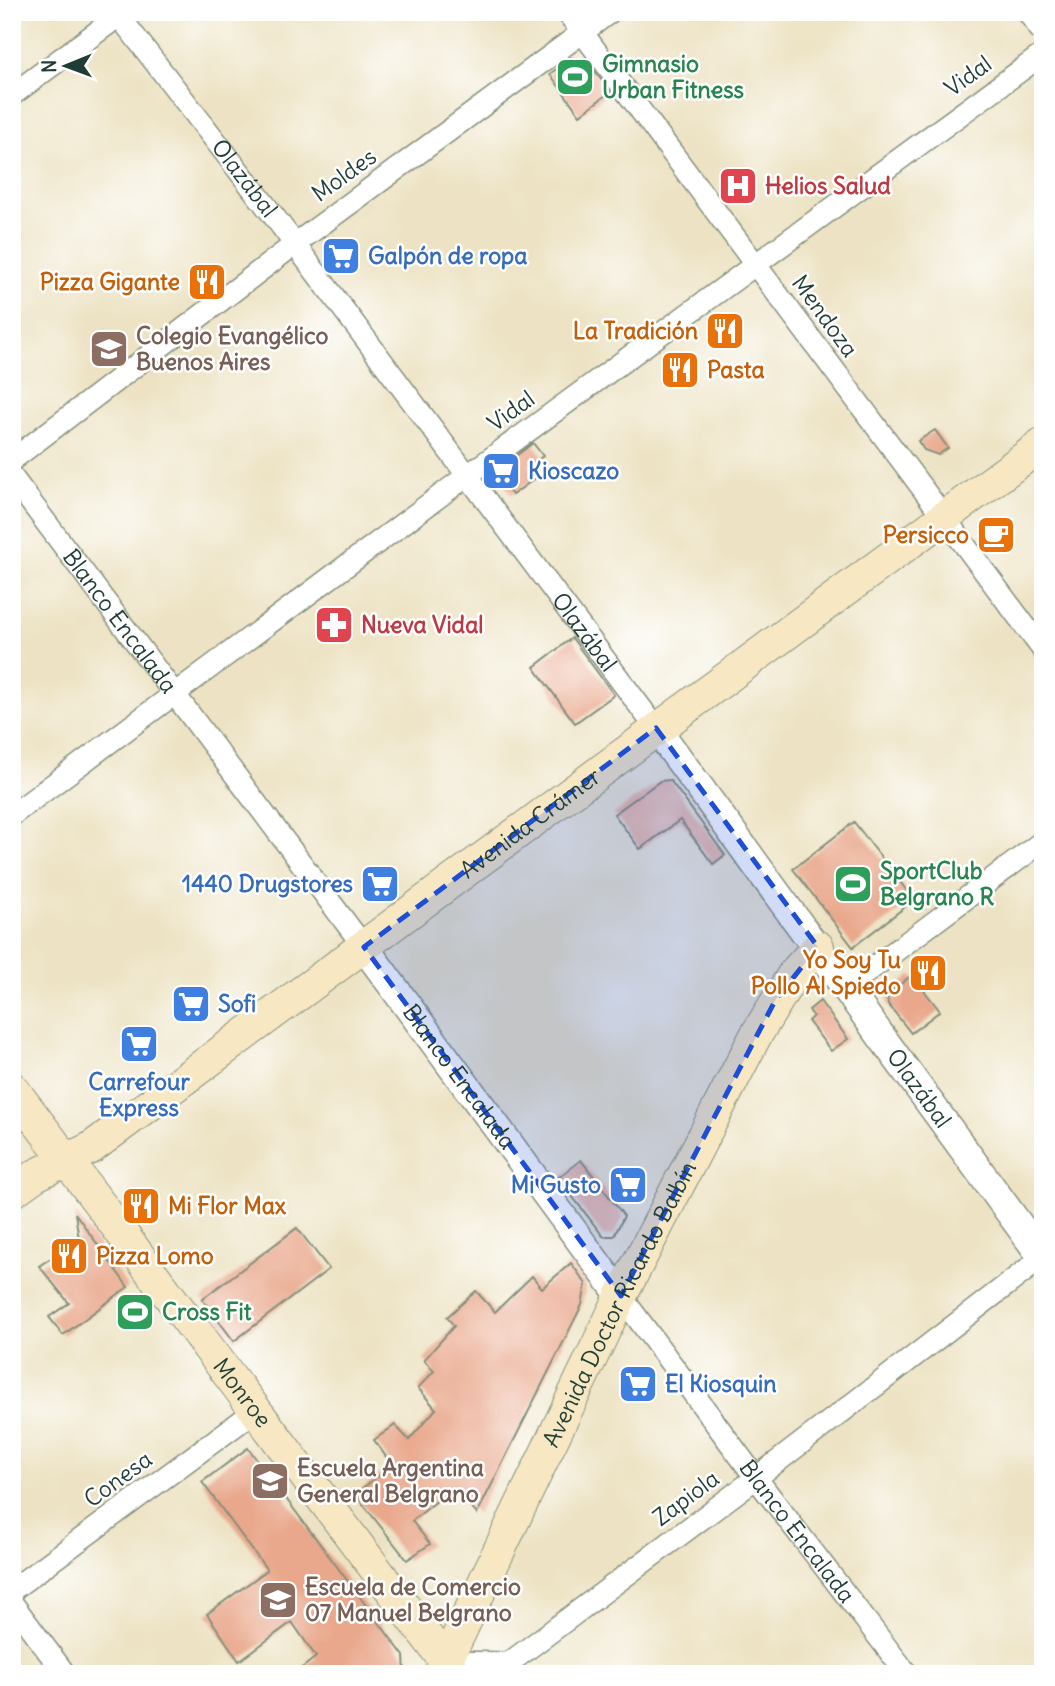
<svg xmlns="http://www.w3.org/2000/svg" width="1055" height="1686" viewBox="0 0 1055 1686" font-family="Delius,sans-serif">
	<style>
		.building { fill: #e9a78b }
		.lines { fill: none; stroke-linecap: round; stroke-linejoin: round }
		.minor-casing { stroke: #86907c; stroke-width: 24 }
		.tertiary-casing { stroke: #86907c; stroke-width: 31 }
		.secondary-casing { stroke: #86907c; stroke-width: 34 }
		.minor { stroke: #fff; stroke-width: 21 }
		.tertiary { stroke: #fff; stroke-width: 28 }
		.secondary { stroke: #f7e8c3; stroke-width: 32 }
		.marked { fill: #1d4ed8; fill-opacity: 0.2; stroke: #1d4ed8; stroke-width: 5; stroke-dasharray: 14 9; stroke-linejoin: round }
		.labels { text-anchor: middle; stroke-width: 5; stroke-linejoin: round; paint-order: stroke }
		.leisure-label { font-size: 23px; font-weight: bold; fill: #27864d; stroke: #fff; text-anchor: start }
		.street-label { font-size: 23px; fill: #1f3d34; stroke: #fff }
		.health-label { font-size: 23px; font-weight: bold; fill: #be3a42; stroke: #fff; text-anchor: start }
		.shop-label { font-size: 23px; font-weight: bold; fill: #366cbe; stroke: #fff; text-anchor: start }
		.food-label { font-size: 23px; font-weight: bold; fill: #c56008; stroke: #fff; text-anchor: end }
		.education-label { font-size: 23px; font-weight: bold; fill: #785e54; stroke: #fff; text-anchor: start }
	</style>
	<rect width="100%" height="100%" fill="#fff"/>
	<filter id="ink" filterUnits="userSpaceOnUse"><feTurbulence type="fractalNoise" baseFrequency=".0143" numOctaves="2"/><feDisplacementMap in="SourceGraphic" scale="14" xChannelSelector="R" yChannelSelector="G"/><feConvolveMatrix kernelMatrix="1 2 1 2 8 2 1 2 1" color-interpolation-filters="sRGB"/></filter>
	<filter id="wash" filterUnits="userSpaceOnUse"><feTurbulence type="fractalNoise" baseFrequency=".00686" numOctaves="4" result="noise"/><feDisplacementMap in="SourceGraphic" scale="28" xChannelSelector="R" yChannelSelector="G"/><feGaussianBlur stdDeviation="1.57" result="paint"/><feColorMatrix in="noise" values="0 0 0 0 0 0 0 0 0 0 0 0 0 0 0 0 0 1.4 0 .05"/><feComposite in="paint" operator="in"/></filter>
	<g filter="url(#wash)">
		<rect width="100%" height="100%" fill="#ede3c4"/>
		<g id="blocks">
			<g class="building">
				<path d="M571,58L587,60L610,92L580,115L550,74Z"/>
				<path d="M935,430L948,448L938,455L924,450L918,441Z"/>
				<path d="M533,443L543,456L529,466L537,477L512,495L495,472Z"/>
				<path d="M572,638L614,695L575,723L534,667Z"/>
				<path d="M670,780L725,855L713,864L680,820L640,849L614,814L660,781Z"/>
				<path d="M854,822L914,900L853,947L793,869Z"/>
				<path d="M912,975L940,1011L911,1033L888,1004L887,995Z"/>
				<path d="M820,1001L848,1039L831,1051L808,1021L813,1016L809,1010Z"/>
				<path d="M581,1160L624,1216L614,1236H603L558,1178Z"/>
				<path d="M75,1213L128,1287L63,1335L49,1317L69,1303L39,1266L79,1239Z"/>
				<path d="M297,1228L329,1269L234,1341L202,1299Z"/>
				<path d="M571,1263L586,1284L582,1305L477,1514L453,1488L412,1521L430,1544L407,1560L355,1494L392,1465L374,1440L395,1425L409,1440L436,1409L418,1388L434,1371L424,1360L454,1326L447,1317L476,1291L495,1312L532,1276L542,1288Z"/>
				<path d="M248,1448L404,1656L405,1674H294L316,1657L292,1622L239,1661L207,1614L267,1570L202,1482Z"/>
			</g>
		</g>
	</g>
	<g filter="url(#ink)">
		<use href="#blocks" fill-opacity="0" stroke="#86907c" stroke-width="2"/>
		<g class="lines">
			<g class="minor-casing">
				<g id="minor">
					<path id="s1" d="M116,12L273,215L656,728"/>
					<path d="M567,12L1043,650"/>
					<path d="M12,95L124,12"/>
					<path d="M12,460L295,244L610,12"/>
					<path id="s2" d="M12,477L364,947"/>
					<path d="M12,815L468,475L1043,54"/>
					<path d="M847,987L1043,841"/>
					<path id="s3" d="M621,1296L756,1478L907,1674"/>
					<path d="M12,1590L255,1411"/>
					<path d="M12,1603L65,1674"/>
					<path d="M445,1662L509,1663L756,1478L1043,1257"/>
				</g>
			</g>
			<g class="tertiary-casing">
				<g id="tertiary">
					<path d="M1032,12L1043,27"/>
					<path id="s4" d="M656,728L1043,1258"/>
					<path id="s5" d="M364,947L621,1296"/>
				</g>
			</g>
			<g class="secondary-casing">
				<g id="secondary">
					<path id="s6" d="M12,1088L455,1674"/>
					<path id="s7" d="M12,1192L36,1175L91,1148L1043,444"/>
					<path id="s8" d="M440,1674L621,1296L755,1037L794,973L818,947"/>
				</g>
			</g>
			<use href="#minor" class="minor"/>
			<use href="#tertiary" class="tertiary"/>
			<use href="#secondary" class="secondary"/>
		</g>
	</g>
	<path class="marked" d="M656,728L818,947L776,999L621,1296L364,947Z"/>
	<defs>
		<g id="stadium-square" transform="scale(2.0125)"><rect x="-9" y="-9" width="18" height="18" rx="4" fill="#2e9e5b" stroke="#fff"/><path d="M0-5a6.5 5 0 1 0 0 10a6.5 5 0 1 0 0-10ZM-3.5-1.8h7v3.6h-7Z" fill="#fff"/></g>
		<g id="hospital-square" transform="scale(2.0125)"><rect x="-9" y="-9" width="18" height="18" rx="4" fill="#e0444e" stroke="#fff"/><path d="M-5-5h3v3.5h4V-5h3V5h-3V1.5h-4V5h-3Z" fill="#fff"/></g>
		<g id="supermarket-square" transform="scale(2.0125)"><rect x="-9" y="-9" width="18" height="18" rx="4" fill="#3f7fe0" stroke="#fff"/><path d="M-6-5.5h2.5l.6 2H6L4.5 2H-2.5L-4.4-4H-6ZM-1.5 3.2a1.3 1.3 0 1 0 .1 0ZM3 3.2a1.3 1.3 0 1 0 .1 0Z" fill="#fff"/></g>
		<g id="restaurant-square" transform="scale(2.0125)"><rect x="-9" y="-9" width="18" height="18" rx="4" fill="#e8710a" stroke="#fff"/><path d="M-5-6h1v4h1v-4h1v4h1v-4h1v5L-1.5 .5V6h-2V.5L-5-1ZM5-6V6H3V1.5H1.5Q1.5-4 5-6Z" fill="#fff"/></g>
		<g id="school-square" transform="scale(2.0125)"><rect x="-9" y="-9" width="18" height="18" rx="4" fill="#8d6e63" stroke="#fff"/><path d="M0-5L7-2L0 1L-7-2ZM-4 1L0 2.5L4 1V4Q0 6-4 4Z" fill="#fff"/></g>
		<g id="cafe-square" transform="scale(2.0125)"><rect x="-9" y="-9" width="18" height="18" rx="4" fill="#e8710a" stroke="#fff"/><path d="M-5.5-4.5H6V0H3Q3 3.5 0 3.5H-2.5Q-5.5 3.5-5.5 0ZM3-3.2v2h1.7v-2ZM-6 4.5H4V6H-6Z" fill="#fff"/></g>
		<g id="pharmacy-square" transform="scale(2.0125)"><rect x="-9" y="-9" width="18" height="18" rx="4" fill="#e0444e" stroke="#fff"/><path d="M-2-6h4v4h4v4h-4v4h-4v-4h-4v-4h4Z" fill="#fff"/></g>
	</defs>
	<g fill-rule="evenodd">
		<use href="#stadium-square" x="575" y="77"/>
		<use href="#hospital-square" x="738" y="186"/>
		<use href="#supermarket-square" x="341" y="256"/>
		<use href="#restaurant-square" x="207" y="282"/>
		<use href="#restaurant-square" x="725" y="331"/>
		<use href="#school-square" x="109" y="349"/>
		<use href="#restaurant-square" x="680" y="370"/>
		<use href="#supermarket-square" x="501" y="471"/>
		<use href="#cafe-square" x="996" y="535"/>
		<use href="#pharmacy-square" x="334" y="625"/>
		<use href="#supermarket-square" x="380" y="884"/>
		<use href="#stadium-square" x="853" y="884"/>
		<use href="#restaurant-square" x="928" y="973"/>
		<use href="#supermarket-square" x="191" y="1004"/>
		<use href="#supermarket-square" x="139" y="1044"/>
		<use href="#supermarket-square" x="628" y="1185"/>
		<use href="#restaurant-square" x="141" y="1206"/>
		<use href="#restaurant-square" x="69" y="1256"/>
		<use href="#stadium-square" x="135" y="1312"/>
		<use href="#supermarket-square" x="638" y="1384"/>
		<use href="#school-square" x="270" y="1481"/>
		<use href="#school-square" x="278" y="1600"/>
	</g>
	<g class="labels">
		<g class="leisure-label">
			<text x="602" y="72">Gimnasio<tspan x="602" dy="26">Urban Fitness</tspan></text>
			<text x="880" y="879">SportClub<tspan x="880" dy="26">Belgrano R</tspan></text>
			<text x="162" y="1320">Cross Fit</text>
		</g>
		<g class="street-label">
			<text transform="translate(968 76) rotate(-36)" y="8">Vidal</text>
			<text transform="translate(344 175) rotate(-36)" y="8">Moldes</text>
			<text dy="8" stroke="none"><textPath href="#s1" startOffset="210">Olazábal</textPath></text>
			<text transform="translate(825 316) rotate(54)" y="8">Mendoza</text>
			<text transform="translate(511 411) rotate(-36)" y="8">Vidal</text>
			<text dy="8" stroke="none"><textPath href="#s2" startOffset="180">Blanco Encalada</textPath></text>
			<text dy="8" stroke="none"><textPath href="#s1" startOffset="777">Olazábal</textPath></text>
			<text dy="8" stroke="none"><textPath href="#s7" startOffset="637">Avenida Crámer</textPath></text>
			<text dy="8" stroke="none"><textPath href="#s5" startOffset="161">Blanco Encalada</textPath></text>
			<text dy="8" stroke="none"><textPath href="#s4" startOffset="446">Olazábal</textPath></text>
			<text dy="8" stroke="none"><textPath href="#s8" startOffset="411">Avenida Doctor Ricardo Balbín</textPath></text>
			<text dy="8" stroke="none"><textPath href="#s6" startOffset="382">Monroe</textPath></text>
			<text transform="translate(118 1479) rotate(-36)" y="8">Conesa</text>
			<text transform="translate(686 1498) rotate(-37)" y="8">Zapiola</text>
			<text dy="8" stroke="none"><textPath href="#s3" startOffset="294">Blanco Encalada</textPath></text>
		</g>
		<g class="health-label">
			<text x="765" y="194">Helios Salud</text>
			<text x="361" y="633">Nueva Vidal</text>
		</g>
		<g class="shop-label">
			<text x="368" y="264">Galpón de ropa</text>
			<text x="528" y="479">Kioscazo</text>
			<text x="353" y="892" text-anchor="end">1440 Drugstores</text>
			<text x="218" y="1012">Sofi</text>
			<text x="139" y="1090" text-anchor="middle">Carrefour<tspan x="139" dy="26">Express</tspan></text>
			<text x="601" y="1193" text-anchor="end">Mi Gusto</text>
			<text x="665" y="1392">El Kiosquin</text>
		</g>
		<g class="food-label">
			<text x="180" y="290">Pizza Gigante</text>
			<text x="698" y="339">La Tradición</text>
			<text x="707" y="378" text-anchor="start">Pasta</text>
			<text x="969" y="543">Persicco</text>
			<text x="901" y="968">Yo Soy Tu<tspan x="901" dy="26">Pollo Al Spiedo</tspan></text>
			<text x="168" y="1214" text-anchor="start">Mi Flor Max</text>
			<text x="96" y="1264" text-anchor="start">Pizza Lomo</text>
		</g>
		<g class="education-label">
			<text x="136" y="344">Colegio Evangélico<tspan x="136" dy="26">Buenos Aires</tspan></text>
			<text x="297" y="1476">Escuela Argentina<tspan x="297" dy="26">General Belgrano</tspan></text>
			<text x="305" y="1595">Escuela de Comercio<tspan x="305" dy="26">07 Manuel Belgrano</tspan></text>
		</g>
	</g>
	<rect width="1055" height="1686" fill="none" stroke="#fff" stroke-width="42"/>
	<g transform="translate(66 66) rotate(269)" stroke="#ffffff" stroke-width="5" paint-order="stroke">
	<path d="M0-5L12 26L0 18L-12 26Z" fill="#1f3d34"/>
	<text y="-10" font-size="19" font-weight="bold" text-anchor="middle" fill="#1f3d34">N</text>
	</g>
</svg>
